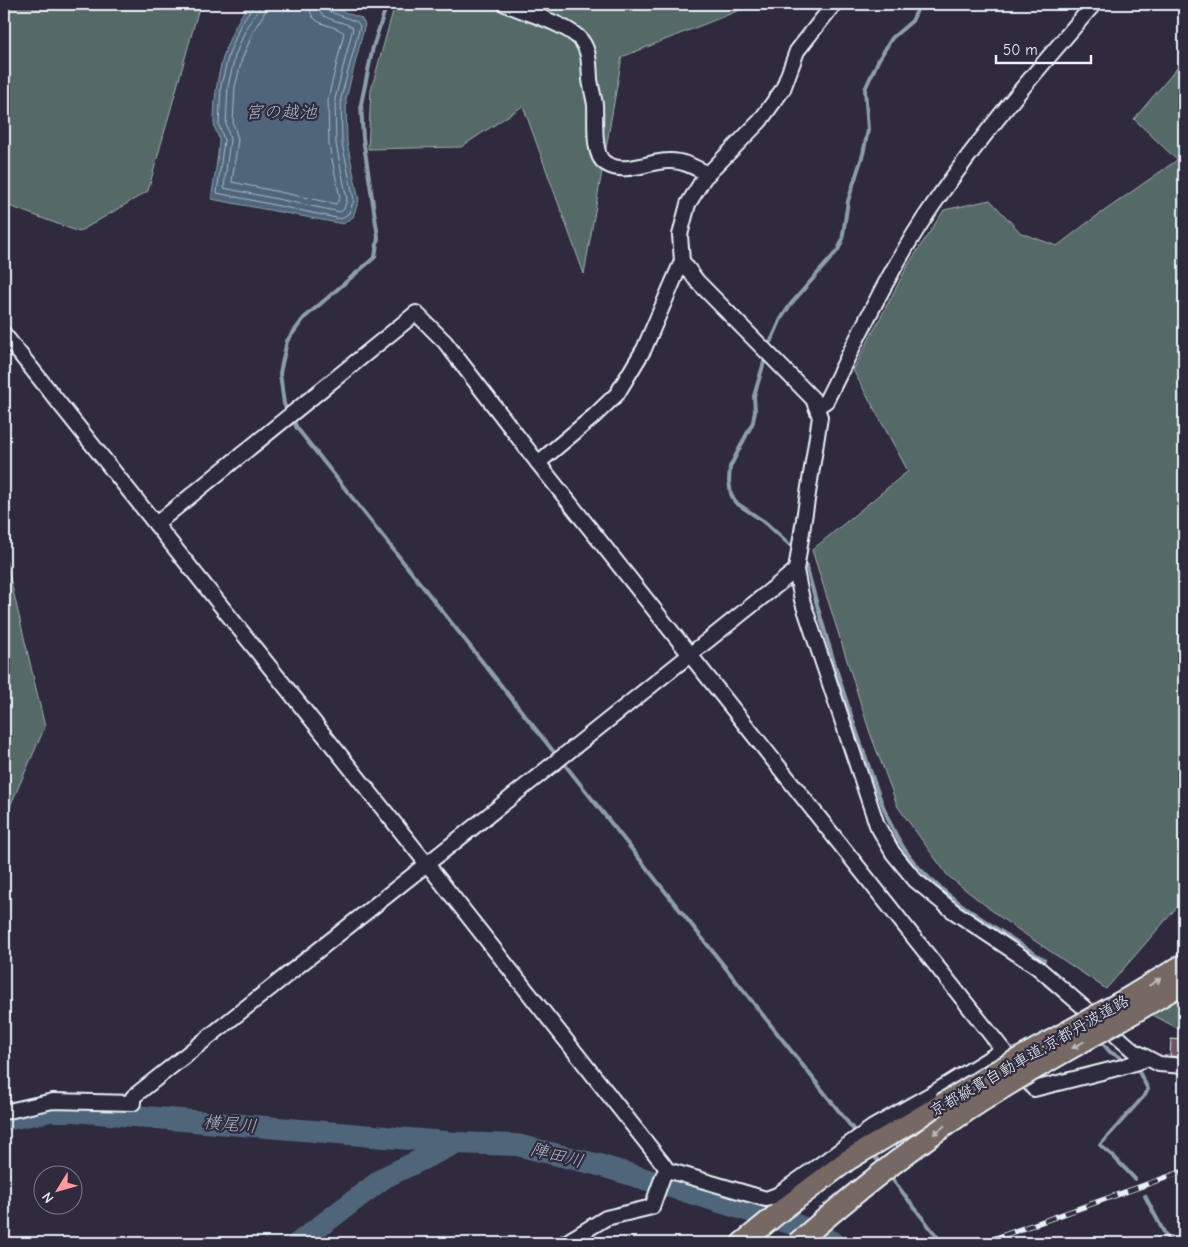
<svg xmlns="http://www.w3.org/2000/svg" width="1188" height="1247" viewBox="0 0 1188 1247" font-family="'Comic Neue','Klee One',sans-serif">
	<style>
		.green { fill: #546a66; stroke: #9eaeaf }
		.water { fill: #4f667a; stroke: #8c9eac }
		.lines { fill: none; stroke-linecap: round; stroke-linejoin: round }
		.shore { stroke: #abb9c6; stroke-width: 1 }
		.stream { stroke: #8c9eac; stroke-width: 4 }
		.river { stroke: #4f667a; stroke-width: 22 }
		.building { fill: #6e5661; stroke: #e8f1f8 }
		.minor-casing { stroke: #e8f1f8; stroke-width: 18 }
		.highway-casing { stroke: #e8f1f8; stroke-width: 24 }
		.minor { stroke: #2f2a3d; stroke-width: 14 }
		.highway { stroke: #766964; stroke-width: 20 }
		.rail-casing { stroke: #e8f1f8; stroke-width: 5.5 }
		.rail { stroke: #2f2a3d; stroke-width: 4; stroke-dasharray: 11; stroke-linecap: butt }
		.highway-bridge-casing { stroke: #e8f1f8; stroke-width: 24; stroke-linecap: butt }
		.highway-bridge { stroke: #766964; stroke-width: 20 }
		.oneway { fill: #babbbd }
		.labels { text-anchor: middle; stroke-width: 4.5; stroke-linejoin: round; paint-order: stroke }
		.street-label { font-size: 16px; fill: #e8f1f8; stroke: #2f2a3d }
		.water-label { font-size: 18px; font-style: italic; fill: #abb9c6; stroke: #2f2a3d }
	</style>
	<rect width="100%" height="100%" fill="#2f2a3d"/>
	<filter id="ink" filterUnits="userSpaceOnUse"><feTurbulence type="fractalNoise" baseFrequency=".02" numOctaves="2"/><feDisplacementMap in="SourceGraphic" scale="10" xChannelSelector="R" yChannelSelector="G"/><feConvolveMatrix kernelMatrix="1 2 1 2 8 2 1 2 1" color-interpolation-filters="sRGB"/></filter>
	<g filter="url(#ink)">
		<g class="green">
			<path d="M4,4H200L148,191L79,232L4,204Z"/>
			<path d="M395,4H755L622,57L584,274L523,106L461,147L368,149L371,90Z"/>
			<path d="M1184,60V899L1106,989L1004,920L948,876L898,807L870,733L812,550L908,471L853,370L908,265L944,210L990,200L1021,233L1057,246L1087,223L1177,160L1134,119Z"/>
			<path d="M4,552L45,727L4,820Z"/>
			<path d="M1184,995V1028H1177L1151,1014Z"/>
		</g>
		<path class="water" d="M249,4H322L361,18L365,24L346,99L347,142L359,200L353,217L343,224L211,199C214,180 218,160 219,141C219,135 214,130 214,123C214,81 224,38 249,4Z"/>
		<g class="lines">
			<g class="shore">
				<path d="M253,4L252,8L241,23L229,54L221,85L219,125L224,140L217,193L341,219L349,213L354,200L342,143L341,98L360,26L357,22L326,10L323,4"/>
				<path d="M259,4L258,11L247,26L235,56L228,86L226,124L230,139L224,188L340,212L344,209L347,199L336,144L335,99L353,28C342,19 318,22 317,4"/>
				<path d="M267,4L265,12L254,30L242,59L235,87L233,123L238,139L232,182L336,204L340,198L329,145L328,99L344,33C331,22 310,28 309,4"/>
			</g>
			<g class="stream">
				<path d="M771,341L781,319L790,305L838,250L842,241L848,201L863,154L868,130L865,89L879,59L892,38L912,21L920,4"/>
				<path d="M765,359L754,396L755,411L753,422L730,467L729,481L731,494L735,502L766,523L790,545"/>
				<path d="M288,411L284,404L280,373L287,341L304,318L375,257L378,237L363,138L361,104L373,47L387,4"/>
				<path d="M292,418L297,428L557,756"/>
				<path d="M803,561L806,565C823,628 842,691 864,753C878,792 890,837 919,868C954,905 1002,931 1044,960"/>
				<path d="M562,761L857,1134"/>
				<path d="M1045,984L1077,1010L1081,1016"/>
				<path d="M1099,1039L1110,1052L1127,1061"/>
				<path d="M1134,1067L1139,1072L1148,1089L1145,1095L1100,1145L1114,1157L1135,1179"/>
				<path d="M872,1153L882,1166"/>
				<path d="M889,1175L942,1243"/>
				<path d="M1145,1196L1167,1238L1174,1243"/>
			</g>
			<g class="river">
				<path d="M4,1120L51,1111H73L457,1143L517,1145L599,1165L799,1226L834,1243"/>
				<path d="M298,1243L385,1177L456,1143"/>
			</g>
		</g>
		<path class="building" d="M1171,1039L1184,1040V1057L1170,1056Z"/>
		<g class="lines">
			<g class="minor-casing">
				<g id="minor">
					<path d="M505,4C526,13 561,22 578,37C590,48 589,64 590,79C591,88 594,97 595,105C596,120 592,155 605,163C624,176 649,161 668,161C683,160 696,168 708,174"/>
					<path d="M834,4L797,51L783,89L760,121L704,178L688,204L680,235L682,261L697,281L813,399L820,417L796,570L802,600L877,825L893,853L915,880L953,911L1037,967L1134,1051L1159,1064L1184,1066"/>
					<path d="M4,334L427,864L664,1165L667,1170L766,1199L777,1195L873,1127L938,1090L1003,1050"/>
					<path d="M817,407L826,401C859,335 891,266 933,205C982,134 1038,69 1094,4"/>
					<path d="M538,463L594,416L617,394L644,349L682,261"/>
					<path d="M156,524L416,313L445,342L538,463L1034,1089L1122,1067L1146,1059"/>
					<path d="M4,1112L53,1101L133,1103V1097L543,772L796,570"/>
					<path d="M565,1243L606,1218L652,1207L663,1176L667,1170"/>
				</g>
			</g>
			<g class="highway-casing">
				<g id="highway">
					<path d="M1126,999L1184,964"/>
					<path d="M1135,1012L1184,983"/>
					<path d="M742,1243L782,1210L848,1160L942,1104"/>
				</g>
			</g>
			<use href="#minor" class="minor"/>
			<use href="#highway" class="highway"/>
			<g class="rail-casing">
				<path id="rail" d="M982,1243L1184,1171"/>
			</g>
			<use href="#rail" class="rail"/>
			<g class="highway-bridge-casing">
				<g id="highway-bridge">
					<path d="M942,1104L993,1073L1126,999"/>
					<path d="M797,1243C846,1200 898,1158 952,1121C1010,1081 1074,1047 1135,1012"/>
				</g>
			</g>
			<use href="#highway-bridge" class="highway-bridge"/>
		</g>
		<defs><path id="oneway-solid" d="M-6-.8H1V-3.2L6.5 0L1 3.2V.8H-6Z" transform="scale(1.25)"/></defs>
		<g class="oneway">
			<use href="#oneway-solid" transform="translate(1155 982) rotate(-31)"/>
			<use href="#oneway-solid" transform="translate(1078 1045) rotate(150)"/>
			<use href="#oneway-solid" transform="translate(939 1130) rotate(143)"/>
		</g>
	</g>
	<g class="labels">
		<g class="street-label">
			<text transform="translate(1029 1055) rotate(-30)" y="6">京都縦貫自動車道;京都丹波道路</text>
		</g>
		<g class="water-label">
			<text x="281" y="118">宮の越池</text>
			<text transform="translate(230 1124) rotate(5)" y="6">横尾川</text>
			<text transform="translate(557 1155) rotate(14)" y="6">陣田川</text>
		</g>
	</g>
	<rect width="1188" height="1247" fill="none" stroke="#2f2a3d" stroke-width="20"/>
	<rect x="10" y="10" width="1168" height="1227" fill="none" stroke="#e8f1f8" stroke-width="2" filter="url(#ink)"/>
	<g transform="translate(58 1190) rotate(233)"><circle r="24" fill="#2f2a3d" stroke="#797a88"/>
	<path d="M0-4L9 19L0 12L-9 19Z" fill="#ff9aa2"/>
	<text y="-8" font-size="14" font-weight="bold" text-anchor="middle" fill="#e8f1f8">N</text>
	</g>
	<path d="M996 55v8h95v-8" fill="none" stroke="#e8f1f8" stroke-width="2.5"/>
	<text x="1003" y="55" font-size="15" fill="#e8f1f8" stroke="#2f2a3d" stroke-width="4" paint-order="stroke">50 m</text>
</svg>
